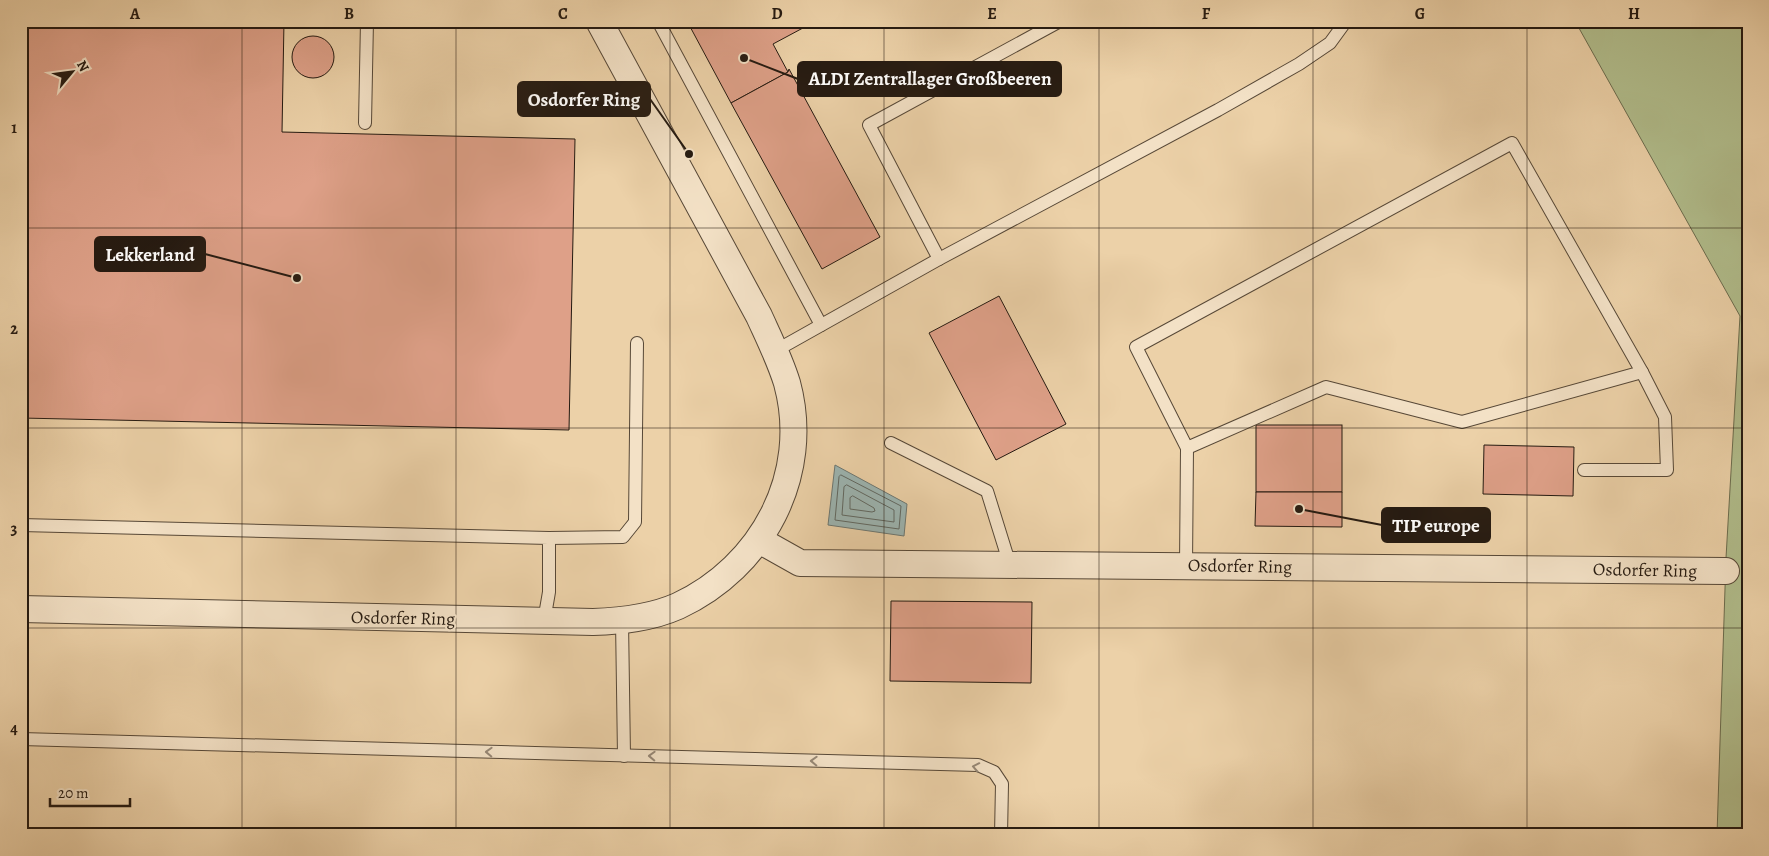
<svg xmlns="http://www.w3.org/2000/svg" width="1769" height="856" viewBox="0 0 1769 856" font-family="Alegreya,serif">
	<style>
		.green { fill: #b1bd8c; stroke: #6b6c4e }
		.water { fill: #9cb5b2; stroke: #6c7772 }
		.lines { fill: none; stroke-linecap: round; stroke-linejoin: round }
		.shore { stroke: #606862; stroke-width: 1 }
		.building { fill: #dea088; stroke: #251a11 }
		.service-casing { stroke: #574837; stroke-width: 14 }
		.minor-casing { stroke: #574837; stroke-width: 28 }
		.service { stroke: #f3e1c6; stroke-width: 12 }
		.minor { stroke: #f3e1c6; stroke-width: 26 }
		.oneway { stroke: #968775 }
		.grid { fill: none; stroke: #251a11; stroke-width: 1; stroke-opacity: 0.55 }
		.labels { text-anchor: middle; stroke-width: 4; stroke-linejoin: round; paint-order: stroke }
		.street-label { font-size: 18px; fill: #251a11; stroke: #f3e1c6 }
		.leader { fill: none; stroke: #251a11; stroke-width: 2 }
		.callout-dot { fill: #251a11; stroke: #f3e1c6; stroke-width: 2 }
		.callout { fill: #251a11; stroke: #251a11; stroke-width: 2 }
		.callout-label { font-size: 19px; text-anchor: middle; font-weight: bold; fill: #fff }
		.neatline { fill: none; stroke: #251a11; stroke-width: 2 }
		.grid-label { font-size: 16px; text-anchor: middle; font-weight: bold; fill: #251a11 }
	</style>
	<rect width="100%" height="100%" fill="#ecd1a8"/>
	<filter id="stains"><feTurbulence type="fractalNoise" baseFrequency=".004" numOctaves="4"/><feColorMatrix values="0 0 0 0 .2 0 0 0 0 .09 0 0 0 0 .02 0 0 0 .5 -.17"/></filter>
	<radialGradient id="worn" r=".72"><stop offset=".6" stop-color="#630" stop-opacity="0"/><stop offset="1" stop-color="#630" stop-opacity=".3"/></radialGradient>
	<path class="green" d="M1575,21H1748V835H1717L1726,558L1740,316Z"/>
	<path class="water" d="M835,465L907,504L904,536L828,525Z"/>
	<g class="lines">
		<g class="shore">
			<path d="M841,475L901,506L899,529L835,520L839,477Z"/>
			<path d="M847,485L894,510V522L842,515L844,487Z"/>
			<path d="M853,496L874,508L875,511L872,512L850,509V498Z"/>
		</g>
	</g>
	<g class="building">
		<path d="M21,21H284L282,132L575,139L569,430L21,418Z"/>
		<path d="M687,21H816L773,44L788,72L731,103Z"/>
		<circle cx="313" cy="57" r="21"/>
		<path d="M789,69L880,237L822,269L731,103L788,72Z"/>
		<path d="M999,296L1066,424L996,460L929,333Z"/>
		<rect x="1256" y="425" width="86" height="67"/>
		<path d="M1484,445L1574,447L1573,496L1483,494Z"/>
		<path d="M1256,492H1342V527L1255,526Z"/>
		<path d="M891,601L1032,602L1031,683L890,681Z"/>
	</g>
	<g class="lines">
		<g class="service-casing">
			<g id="service">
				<path d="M658,21L821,325"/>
				<path d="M365,123L367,21"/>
				<path d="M939,259L869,125L1060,21"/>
				<path d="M775,351L939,259L1218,110L1299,64L1330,43L1346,21"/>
				<path d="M891,443L987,491L1010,565"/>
				<path d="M1584,470H1667L1665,417L1642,372"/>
				<path d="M21,525L549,538V592L544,621"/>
				<path d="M549,538L623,537L635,522L637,343"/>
				<path d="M1186,566L1187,448L1136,347L1512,143L1642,372L1462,422L1326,387L1187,448"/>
				<path d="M622,621L624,756"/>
				<path d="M21,739L978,765L994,772L1002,784L1001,835"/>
			</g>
		</g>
		<g class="minor-casing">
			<g id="minor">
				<path d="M759,540L800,563L1726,571"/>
				<path d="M21,609L593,622C622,621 651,618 678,606C762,567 812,475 787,383C780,360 769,338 759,316L599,21"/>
			</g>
		</g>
		<use href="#service" class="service"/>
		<use href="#minor" class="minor"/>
	</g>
	<defs><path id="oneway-chevron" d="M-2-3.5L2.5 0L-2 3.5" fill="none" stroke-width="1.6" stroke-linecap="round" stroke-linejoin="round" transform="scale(1.25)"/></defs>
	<g class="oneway">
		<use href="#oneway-chevron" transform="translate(489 752) rotate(-178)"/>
		<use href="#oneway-chevron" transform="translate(652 756) rotate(-178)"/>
		<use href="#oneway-chevron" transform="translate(814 761) rotate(-178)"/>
		<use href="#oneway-chevron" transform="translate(976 767) rotate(-169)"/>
	</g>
	<path class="grid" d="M242,21V835M456,21V835M670,21V835M884,21V835M1099,21V835M1313,21V835M1527,21V835M21,228H1748M21,428H1748M21,628H1748"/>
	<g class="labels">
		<g class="street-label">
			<text transform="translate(1240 566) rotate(1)" y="6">Osdorfer Ring</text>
			<text transform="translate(1645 570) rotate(1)" y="6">Osdorfer Ring</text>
			<text transform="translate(403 618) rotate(1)" y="6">Osdorfer Ring</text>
		</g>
	</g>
	<path class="leader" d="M744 58L798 79M689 154L650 99M297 278L205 254M1299 509L1382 525"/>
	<g class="callout-dot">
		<circle cx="744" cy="58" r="5"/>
		<circle cx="689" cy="154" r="5"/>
		<circle cx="297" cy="278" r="5"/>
		<circle cx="1299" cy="509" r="5"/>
	</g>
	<g class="callout">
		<rect x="798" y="62" width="263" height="34" rx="5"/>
		<rect x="518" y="82" width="132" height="34" rx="5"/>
		<rect x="95" y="237" width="110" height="34" rx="5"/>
		<rect x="1382" y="508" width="108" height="34" rx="5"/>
	</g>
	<g class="callout-label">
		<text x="930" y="85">ALDI Zentrallager Großbeeren</text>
		<text x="584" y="106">Osdorfer Ring</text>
		<text x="150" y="261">Lekkerland</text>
		<text x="1436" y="532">TIP europe</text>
	</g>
	<rect width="1769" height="856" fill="none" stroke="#ecd1a8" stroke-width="55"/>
	<g transform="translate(72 72) rotate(61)" stroke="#f3e1c6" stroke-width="4" paint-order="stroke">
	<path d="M0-4L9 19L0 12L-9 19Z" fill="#251a11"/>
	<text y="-8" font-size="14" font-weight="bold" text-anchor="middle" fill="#251a11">N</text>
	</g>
	<path d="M50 798v8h80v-8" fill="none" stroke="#251a11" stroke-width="2.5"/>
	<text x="58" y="798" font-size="15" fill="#251a11" stroke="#f3e1c6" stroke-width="4" paint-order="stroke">20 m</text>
	<rect x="28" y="28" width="1714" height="800" class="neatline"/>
	<g class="grid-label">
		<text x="135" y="19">A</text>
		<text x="349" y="19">B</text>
		<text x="563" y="19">C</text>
		<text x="777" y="19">D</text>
		<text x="992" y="19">E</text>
		<text x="1206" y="19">F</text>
		<text x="1420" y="19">G</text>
		<text x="1634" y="19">H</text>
		<text x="14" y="133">1</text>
		<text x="14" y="334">2</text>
		<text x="14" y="534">3</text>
		<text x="14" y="734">4</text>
	</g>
	<rect width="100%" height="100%" filter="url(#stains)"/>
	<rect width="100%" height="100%" fill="url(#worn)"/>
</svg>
